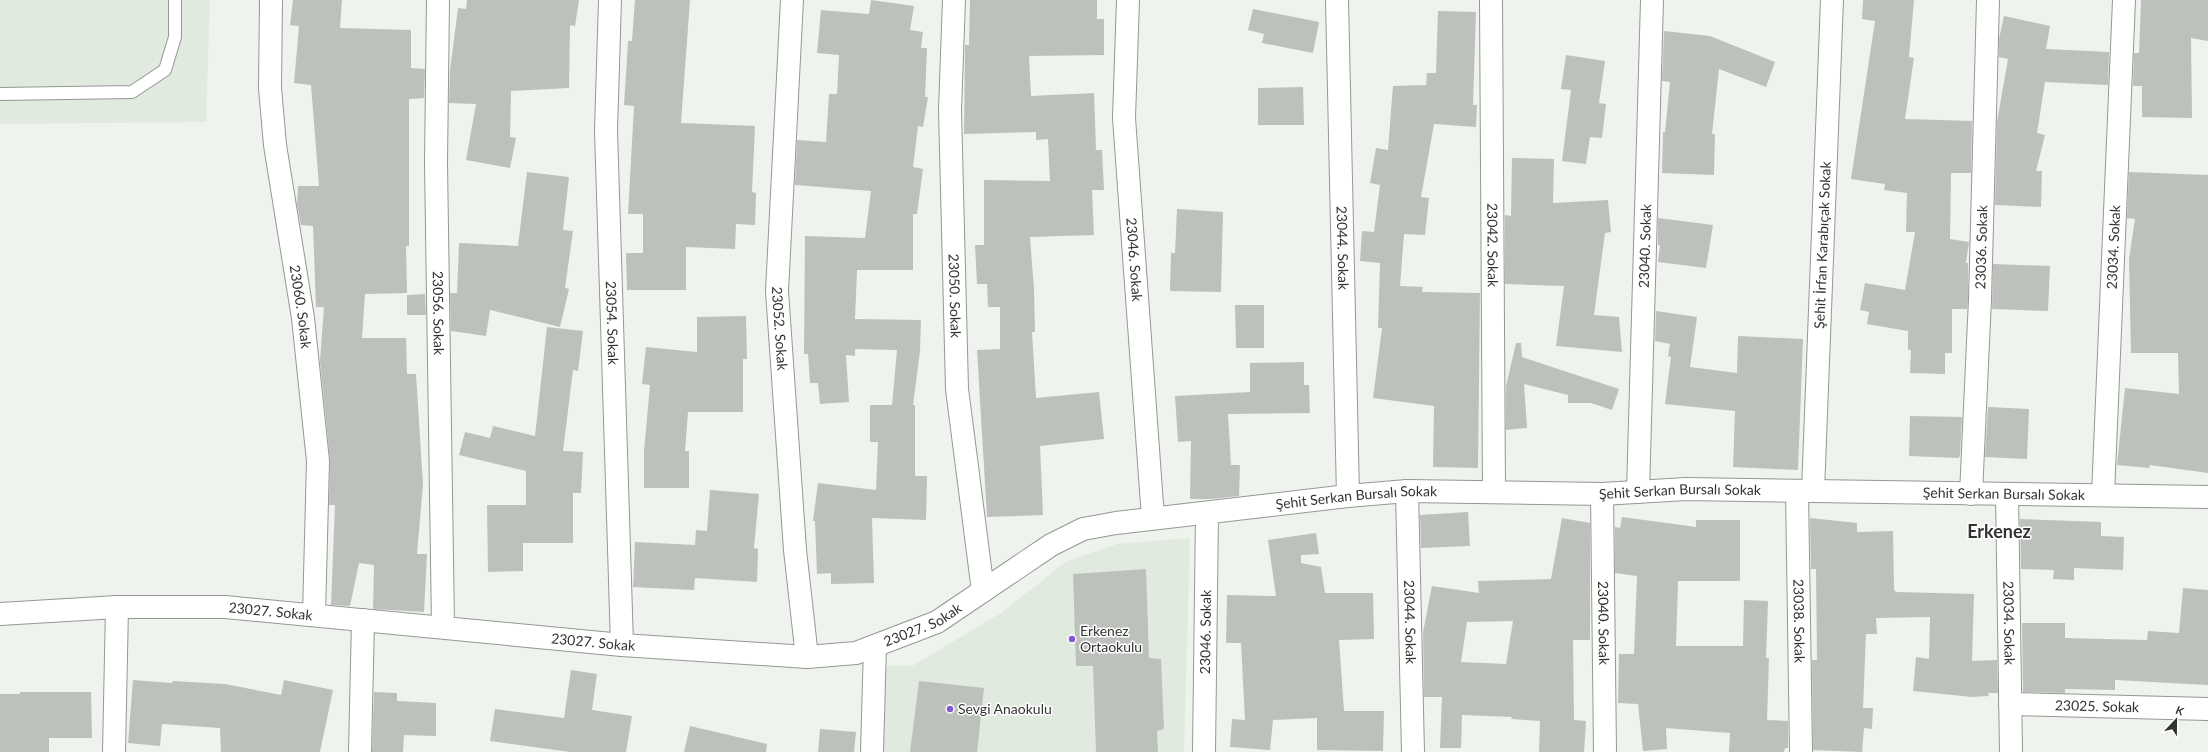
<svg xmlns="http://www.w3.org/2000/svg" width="2208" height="752" viewBox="0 0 2208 752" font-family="Lato,sans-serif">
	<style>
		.built { fill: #e1eade }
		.building { fill: #bdc1bc; fill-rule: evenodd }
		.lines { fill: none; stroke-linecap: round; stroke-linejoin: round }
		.lane-casing { stroke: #949893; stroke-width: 14 }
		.street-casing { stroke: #949893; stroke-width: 24 }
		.lane { stroke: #fff; stroke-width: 12 }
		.street { stroke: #fff; stroke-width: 22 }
		.poi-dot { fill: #8559d3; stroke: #fff; stroke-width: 1.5 }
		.labels { text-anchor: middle; stroke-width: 3; stroke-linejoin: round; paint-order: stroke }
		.street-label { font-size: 14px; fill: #333432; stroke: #fff }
		.poi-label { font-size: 14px; fill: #333432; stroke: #fff; text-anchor: start }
		.district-label { font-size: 18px; font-weight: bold; fill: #333432; stroke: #fff }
	</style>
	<rect width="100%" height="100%" fill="#eff3ee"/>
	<g class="built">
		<path d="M0,0H210L206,122L0,124Z"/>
		<path d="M1190,538L1184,752H883L885,666H912L1001,613L1067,561L1117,544Z"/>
	</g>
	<g class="building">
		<path d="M293,0H342L340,28L411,30V68L425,69L424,98L409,99V246H406L407,293L365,294L362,338H406L407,374H416L423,485L417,554H427L424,612L373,609L374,565L359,563L350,606L331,605L335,505H329L330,460L320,361L324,307H316L313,226L301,225L297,204L298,186H319L311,85L294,83L299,26L290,25Z"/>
		<path d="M467,0H579L575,26L570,25L569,88L511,91L510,137L516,138L510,168L466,160L476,104L449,103L450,70L458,8L466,9Z"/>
		<path d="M635,0H690L681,123L755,126L752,192L756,193L755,225L736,224L735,249L686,247V290H627L626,253H643V214H628L634,106L624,105L628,41H632Z"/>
		<path d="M871,0L914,6L910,30L923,32L921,48H927L925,97H928L923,127L918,126L913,167L923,169L917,214H913V270H857L855,319L921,320L920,351L913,405H915V476H927L926,520L872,518L874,583L831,584V573L817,574L815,521H813L818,483L876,490L878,442H870V405H892L897,350L855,349V356L846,355L849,402L820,404L818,383H810L808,354H804L805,236L865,238L871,191L795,185L797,140L826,142L829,94H837L839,55L817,53L821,10L869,14Z"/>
		<path d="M970,0H1097V19H1104V55L1029,56L1031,96L1094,93L1096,150H1102L1104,190H1092L1094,235L1030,237L1034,289L1035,332H1032L1036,398L1099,392L1104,439L1040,446L1043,515L987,517L977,350L1000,349V307H988L987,284H977L975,245H984V180L1050,181L1048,139L1036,140V132L964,134L965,45H969Z"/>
		<path d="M1863,0H1914L1909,57L1914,58L1905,119L1972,121L1971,173H1951L1950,239L1969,242L1966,263H1968V299L1967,309H1952V353H1945V374L1910,373L1911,350H1908V331L1867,324L1869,312L1860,310L1865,283L1905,290L1915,232H1906L1907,193L1884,190L1885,184L1851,179L1875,21L1862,19Z"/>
		<path d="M2141,0H2208V41L2191,38L2192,118L2142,117V86H2133L2134,53H2139Z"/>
		<path d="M1253,9L1319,22L1313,53L1262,43L1264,34L1248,30Z"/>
		<path d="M1438,11L1476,12L1473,105H1477L1476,127L1434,124L1421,197L1429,198L1425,235L1404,234L1400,286L1423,287L1422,292L1480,293L1478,468L1433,467L1434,406L1373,398L1382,328H1378L1380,263L1360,261L1362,231L1374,232L1380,185L1370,183L1376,148L1388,150L1393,86L1426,85L1427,73H1436Z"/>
		<path d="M2004,16L2050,26L2046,49L2109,52L2108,85L2045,82L2037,133L2045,135L2036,171H2042L2041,207L1995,205L1997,122L2008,59L1999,57V39Z"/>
		<path d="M1664,31L1710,36L1775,62L1766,87L1719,69L1712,134H1715L1714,175L1662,173L1663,132H1665L1670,82L1662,81Z"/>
		<path d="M1566,55L1605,61L1599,103L1606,104L1602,138L1590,137L1586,164L1562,161L1571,90L1561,89Z"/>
		<path d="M1303,87L1304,125H1258V88Z"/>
		<path d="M1512,158L1554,159L1553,203L1608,200L1611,232L1605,233L1594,315L1619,317L1622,352L1556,346L1564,286L1505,284V215L1511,216Z"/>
		<path d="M527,172L569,177L563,230L573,231L565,288L569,289L560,327L490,310L486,336L451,331L450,293H457L459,243L518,246Z"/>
		<path d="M2129,172L2208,175V473L2150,465L2149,468L2117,465L2125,388L2179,394L2178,353H2131L2129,259L2135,219L2127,218Z"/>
		<path d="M1177,209L1223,212L1221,292L1170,291L1171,253H1175Z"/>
		<path d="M1658,218L1713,225L1706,268L1658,262L1660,245H1658Z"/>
		<path d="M1993,264L2050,266L2048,311L1992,309Z"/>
		<path d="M425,294L426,315H407V295Z"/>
		<path d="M1235,305H1264V348H1236Z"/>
		<path d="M1656,311L1697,317L1690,367L1737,373L1738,336L1803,339L1798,470L1733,467L1735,411L1665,404L1671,357L1668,356L1670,344L1655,341Z"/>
		<path d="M746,316L747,359H743V412H688L685,451H689V488H644V451L650,385L642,384L646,347L697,352V317Z"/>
		<path d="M547,327L583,331L578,371L573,370L563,451L583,452L581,493H573V543H523V571L488,572L487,505H526V471L459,455L465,432L490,438L493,426L535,436Z"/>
		<path d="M1516,343H1521L1522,357L1619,389L1612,410L1591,403H1568V395L1524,384L1527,428L1506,430V386Z"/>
		<path d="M1304,362V385H1309L1310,413L1228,414L1231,465H1240L1239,496L1211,499H1190L1191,441L1178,442L1175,396L1250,392V363Z"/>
		<path d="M1988,407L2029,409L2027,459L1985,457Z"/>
		<path d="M1910,416L1962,417L1960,456L1958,458L1909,456Z"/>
		<path d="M710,490L759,494L754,548L758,549L757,582L695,578L694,590L633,587L635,542L695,545L696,530L707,531Z"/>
		<path d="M1468,512L1470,546L1421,548L1420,515Z"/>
		<path d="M1622,517L1696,527V520H1740V581H1678L1676,646H1743L1744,600L1768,601L1766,658H1769L1767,720L1788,721V748H1785L1784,752H1729L1730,733L1666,728L1667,749L1643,751L1638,704L1618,703L1619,654H1634L1637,576L1615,573V527L1620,528Z"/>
		<path d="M1562,518L1590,523V640H1573L1574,720L1586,721L1584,752H1539L1540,721L1511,719L1512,717L1462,715L1461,748H1440L1442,697H1424L1423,632L1432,586L1479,593L1478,581L1551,579ZM1513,621L1506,664L1461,662L1467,622Z"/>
		<path d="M1810,518L1857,523V532L1893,531L1894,590L1896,592L1974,594L1972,661L1997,660L1998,693H1988L1989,696L1972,697L1913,691L1916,657L1929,659L1930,617L1876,618L1877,634H1866L1863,708H1873L1872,729L1864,728L1862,752L1813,750L1812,660H1817L1816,569H1811Z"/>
		<path d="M2020,519L2101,522V536L2124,537L2123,570L2074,568V580L2053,579L2054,570L2021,569Z"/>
		<path d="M1316,533L1319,554L1301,555V563L1321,567L1325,593H1373L1374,639L1339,640L1344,711H1384L1383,751L1317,750V718L1273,720L1270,750L1230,747L1232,719L1245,720L1241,643H1226L1227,595L1276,596L1268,540Z"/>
		<path d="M1146,569L1149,658L1161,659L1164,729L1157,731L1158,752H1096L1093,666H1076L1073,574Z"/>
		<path d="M2183,588L2208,590V685L2115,680V690L2065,689V693L2023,692L2022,623H2065V638L2147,640L2148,631L2179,633Z"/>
		<path d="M571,670L597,674L592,710L632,716L626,752H570L490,741L495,709L564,718Z"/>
		<path d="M133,680L172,683L173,681L225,684L281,695L284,680L333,690L320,752H221L220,728L162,724L160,746L128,743Z"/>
		<path d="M919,681L984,688L977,752H910Z"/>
		<path d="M20,692H91L92,738H49V752H0V694H20Z"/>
		<path d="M374,692L397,693V701L436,703V736L404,735L403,752H372Z"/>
		<path d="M690,726L767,744L766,752H684Z"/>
		<path d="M820,729L856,732L854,752H818Z"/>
	</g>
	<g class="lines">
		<g class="lane-casing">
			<path id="lane" d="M0,94L132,92L165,70L175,37V0"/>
		</g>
		<g class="street-casing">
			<g id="street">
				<path id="s1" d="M271,0L270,88L275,145L303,318L318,461L314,615"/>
				<path id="s2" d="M438,0L436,163L443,626"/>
				<path id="s3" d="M610,0L606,130L622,645"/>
				<path id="s4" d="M792,0L777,291L795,550L807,657"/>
				<path id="s5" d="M954,0L950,110L957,389L983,591"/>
				<path id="s6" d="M1128,0L1124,118L1153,518"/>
				<path id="s7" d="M1337,0L1348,496"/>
				<path id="s8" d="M1491,0L1494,491"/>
				<path id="s9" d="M1407,491L1413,752"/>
				<path id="s10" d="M1797,491L1801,752"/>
				<path id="s11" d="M1813,491L1832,0"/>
				<path id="s12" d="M1638,492L1652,0"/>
				<path id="s13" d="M1602,494L1605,752"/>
				<path id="s14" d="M1971,494L1980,299L1988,0"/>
				<path id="s15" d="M2007,494L2011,752"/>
				<path id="s16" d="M2103,495L2124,0"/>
				<path id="s17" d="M0,614L117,607H225L622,645L807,657L856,653L937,622L1051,545L1083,529L1116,523L1348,496L1407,491L1602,494L1686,489L2208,497"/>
				<path id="s18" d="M2010,704L2208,709"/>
				<path d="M114,752L117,607"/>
				<path d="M360,752L363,620"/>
				<path d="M872,752L875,646"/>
				<path id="s19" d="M1204,752L1207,513"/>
			</g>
		</g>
		<use href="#lane" class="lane"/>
		<use href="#street" class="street"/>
	</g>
	<g class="poi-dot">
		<circle cx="1072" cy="639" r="4"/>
		<circle cx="950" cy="709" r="4"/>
	</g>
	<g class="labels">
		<g class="street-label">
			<text dy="5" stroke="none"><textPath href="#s8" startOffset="245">23042. Sokak</textPath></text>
			<text dy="5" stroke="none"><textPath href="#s12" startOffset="246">23040. Sokak</textPath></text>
			<text dy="5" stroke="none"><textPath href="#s11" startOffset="246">Şehit İrfan Karabıçak Sokak</textPath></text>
			<text dy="5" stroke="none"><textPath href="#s14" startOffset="247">23036. Sokak</textPath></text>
			<text dy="5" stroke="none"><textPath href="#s7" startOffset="248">23044. Sokak</textPath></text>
			<text dy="5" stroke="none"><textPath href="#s16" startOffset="248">23034. Sokak</textPath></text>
			<text dy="5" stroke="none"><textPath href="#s6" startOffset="260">23046. Sokak</textPath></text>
			<text dy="5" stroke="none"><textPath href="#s5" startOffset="296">23050. Sokak</textPath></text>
			<text dy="5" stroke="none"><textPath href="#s1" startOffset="309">23060. Sokak</textPath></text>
			<text dy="5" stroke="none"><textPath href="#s2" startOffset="313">23056. Sokak</textPath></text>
			<text dy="5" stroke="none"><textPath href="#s3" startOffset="323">23054. Sokak</textPath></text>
			<text dy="5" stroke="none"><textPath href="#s4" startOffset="329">23052. Sokak</textPath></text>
			<text dy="5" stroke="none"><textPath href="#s17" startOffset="1718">Şehit Serkan Bursalı Sokak</textPath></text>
			<text dy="5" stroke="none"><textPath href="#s17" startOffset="2042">Şehit Serkan Bursalı Sokak</textPath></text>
			<text dy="5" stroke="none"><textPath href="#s17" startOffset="1394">Şehit Serkan Bursalı Sokak</textPath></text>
			<text dy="5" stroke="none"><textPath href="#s17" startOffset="271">23027. Sokak</textPath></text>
			<text dy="5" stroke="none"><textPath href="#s10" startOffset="130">23038. Sokak</textPath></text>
			<text dy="5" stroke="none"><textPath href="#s9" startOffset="131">23044. Sokak</textPath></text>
			<text dy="5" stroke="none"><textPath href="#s13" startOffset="129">23040. Sokak</textPath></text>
			<text dy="5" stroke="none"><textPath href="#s15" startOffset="129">23034. Sokak</textPath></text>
			<text dy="5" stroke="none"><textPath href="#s17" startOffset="931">23027. Sokak</textPath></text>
			<text dy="5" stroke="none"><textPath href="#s19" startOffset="120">23046. Sokak</textPath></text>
			<text dy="5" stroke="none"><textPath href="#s17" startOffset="595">23027. Sokak</textPath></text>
			<text dy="5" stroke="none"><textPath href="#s18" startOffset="87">23025. Sokak</textPath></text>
		</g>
		<g class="poi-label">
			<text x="1080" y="636">Erkenez<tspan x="1080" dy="16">Ortaokulu</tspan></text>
			<text x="958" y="714">Sevgi Anaokulu</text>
		</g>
		<g class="district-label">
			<text x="1999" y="538">Erkenez</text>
		</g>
	</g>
	<g transform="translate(2176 720) rotate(22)" stroke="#ffffff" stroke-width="3" paint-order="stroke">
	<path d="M0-3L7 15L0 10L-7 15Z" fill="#333432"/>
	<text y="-6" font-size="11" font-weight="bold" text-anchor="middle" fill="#333432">K</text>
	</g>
</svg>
